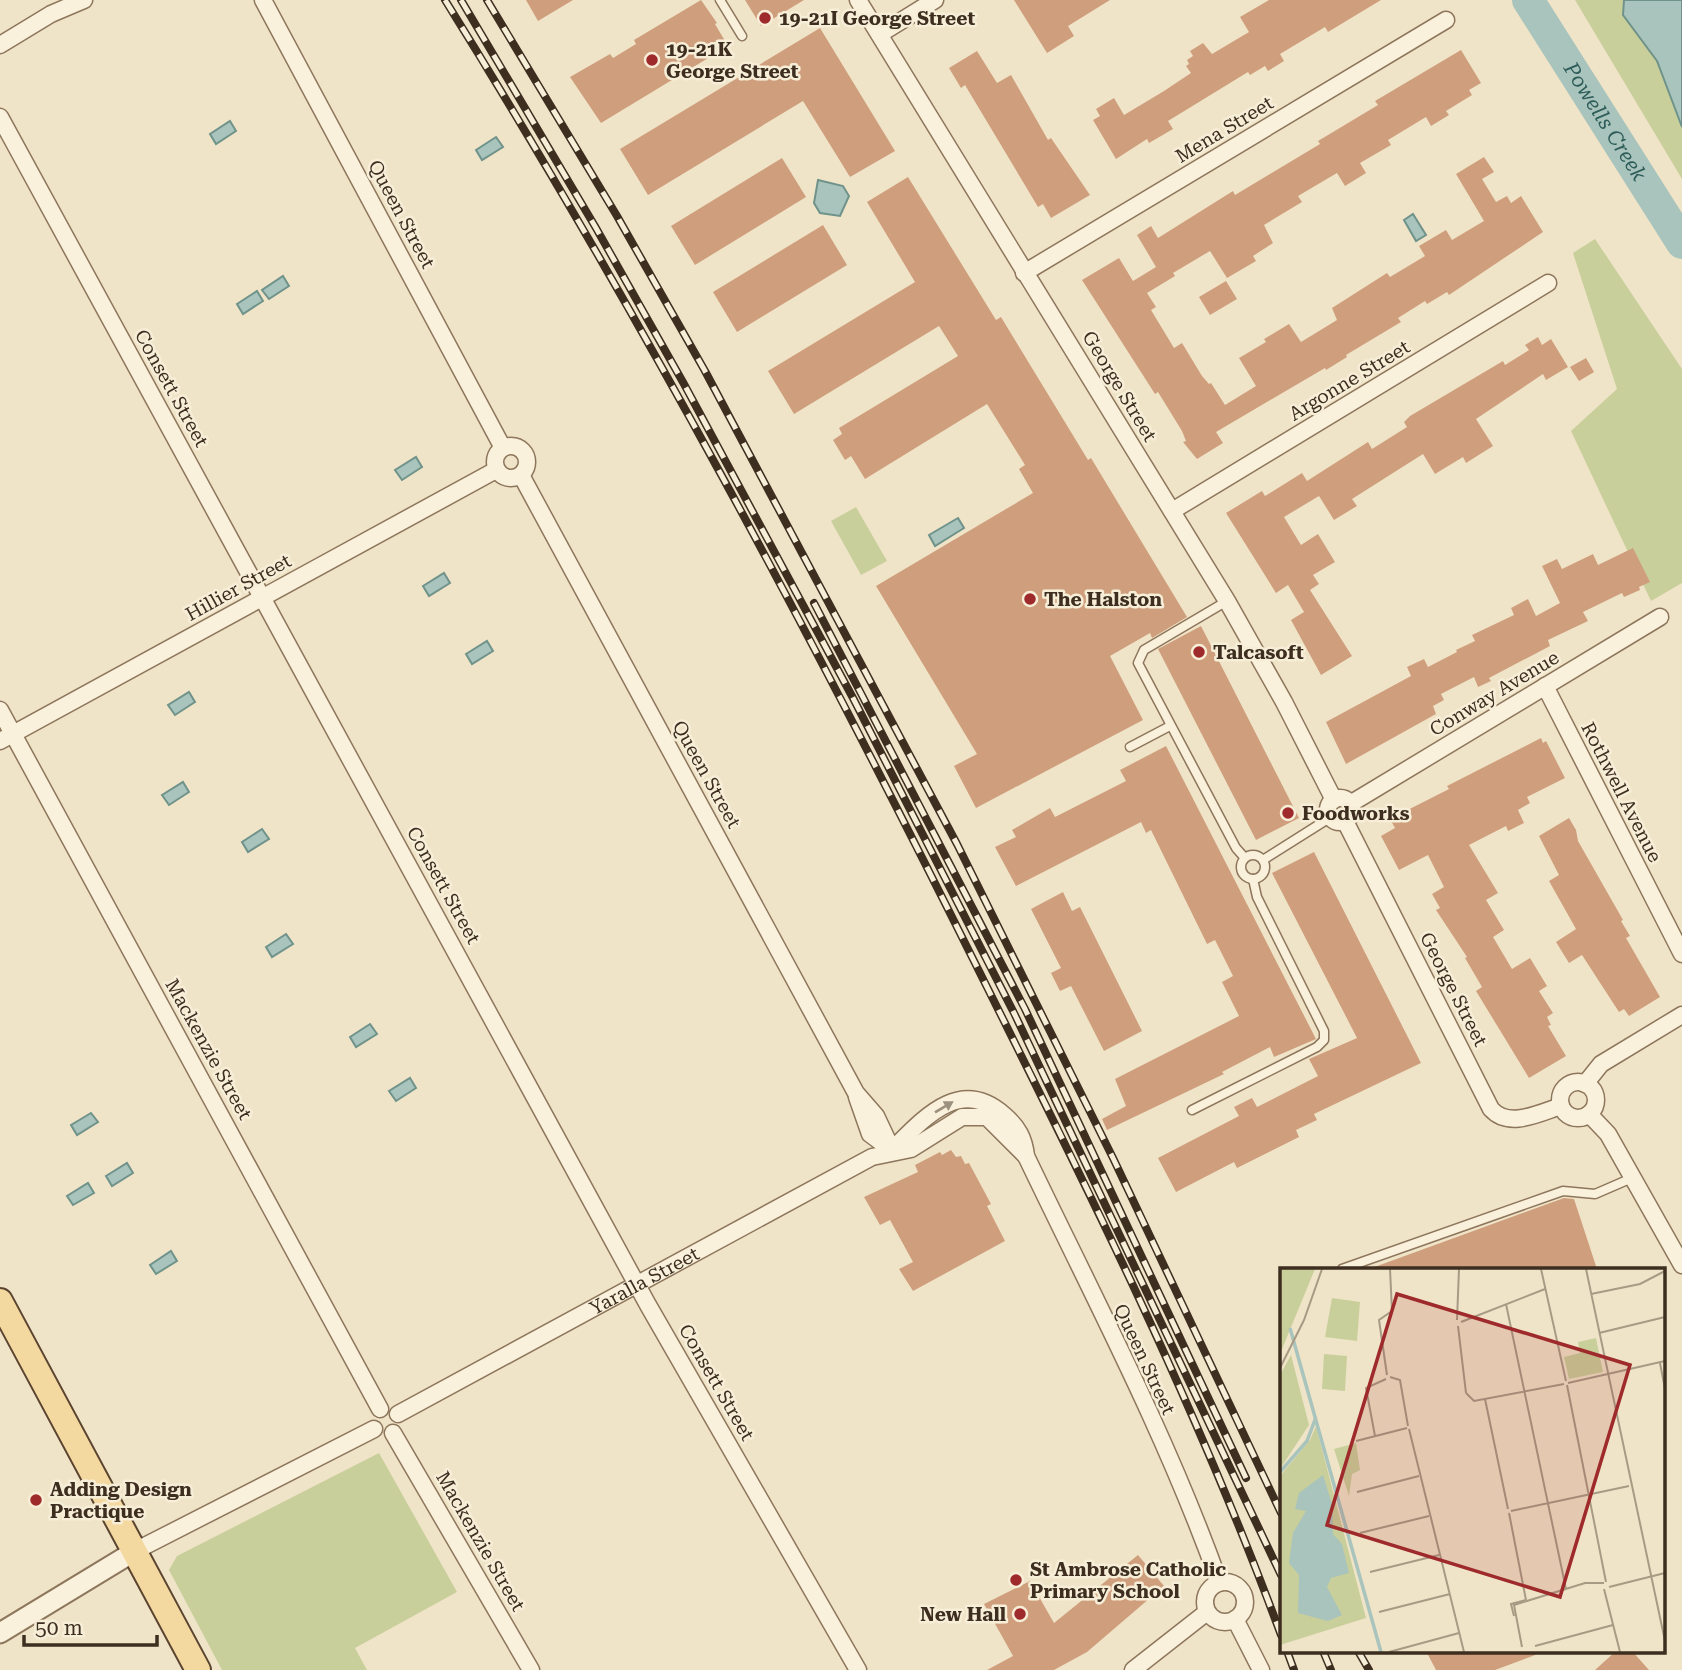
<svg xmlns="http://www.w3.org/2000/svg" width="1682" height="1670" viewBox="0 0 1682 1670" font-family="'Roboto Serif',serif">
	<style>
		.green { fill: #c9cf9b }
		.water { fill: #a9c4bc; stroke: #6f938a; stroke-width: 2 }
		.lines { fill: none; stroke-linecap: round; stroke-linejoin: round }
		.river { stroke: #a9c4bc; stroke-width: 32 }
		.building { fill: #cf9f7d }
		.service-casing { stroke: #8d765c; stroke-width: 11 }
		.minor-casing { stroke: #8d765c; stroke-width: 19 }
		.tertiary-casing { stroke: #8d765c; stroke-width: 23 }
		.primary-casing { stroke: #5b4430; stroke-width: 28 }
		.service { stroke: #faf1dc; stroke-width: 8 }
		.minor { stroke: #faf1dc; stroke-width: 16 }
		.tertiary { stroke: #faf1dc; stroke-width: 19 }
		.primary { stroke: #f3d9a0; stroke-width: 24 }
		.rail-casing { stroke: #3d2e20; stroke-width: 8 }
		.rail { stroke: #f7eed8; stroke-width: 5; stroke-dasharray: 16; stroke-linecap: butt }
		.oneway { fill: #9c907e }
		.poi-dot { fill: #9e2a2b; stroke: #f7eed8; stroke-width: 2.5 }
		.labels { text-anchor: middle; stroke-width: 5; stroke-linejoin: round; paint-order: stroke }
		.poi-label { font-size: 19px; font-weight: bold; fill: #3d2e20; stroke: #f7eed8; text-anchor: start }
		.street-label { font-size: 19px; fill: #3d2e20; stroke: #f7eed8 }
		.water-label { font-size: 21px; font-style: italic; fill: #2f5d5a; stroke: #f7eed8 }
		.inset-river { fill: none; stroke: #a9c4bc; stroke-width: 3.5 }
		.inset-road { fill: none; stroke: #a89b85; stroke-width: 2 }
		.view { fill: #9e2a2b; fill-opacity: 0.15; stroke: #9e2a2b; stroke-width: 3.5 }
		.inset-edge { fill: none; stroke: #3d2e20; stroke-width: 3.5 }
	</style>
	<rect width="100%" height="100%" fill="#f0e4c8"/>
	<g class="green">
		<path d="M1575,0H1682V179Z"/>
		<path d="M1595,239L1682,369V583L1651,601L1571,431L1617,389L1573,253Z"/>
		<path d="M856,507L887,561L861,575L831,521Z"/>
		<path d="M379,1453L457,1592L355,1648L367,1670H222L169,1570L177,1556Z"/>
	</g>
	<g class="water">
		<path d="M1624,0H1682V127L1657,61L1623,15Z"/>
		<path d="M230,121L236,131L216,144L210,134Z"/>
		<path d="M496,137L503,147L482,160L476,150Z"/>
		<path d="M818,180L843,186L849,196L840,216L820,213L814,203Z"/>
		<path d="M1413,214L1426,235L1416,241L1404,220Z"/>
		<path d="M283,276L289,286L269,299L262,290Z"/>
		<path d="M257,291L263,301L243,314L237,304Z"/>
		<path d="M416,457L422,467L402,480L395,470Z"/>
		<path d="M958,518L964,528L935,546L929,535Z"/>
		<path d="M444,573L450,583L429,596L423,586Z"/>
		<path d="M487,641L493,651L472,664L466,654Z"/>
		<path d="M189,692L195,702L175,715L168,705Z"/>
		<path d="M183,782L189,792L169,805L162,795Z"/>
		<path d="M262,829L269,839L248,852L242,842Z"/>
		<path d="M286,934L293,944L272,957L266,947Z"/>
		<path d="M370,1024L377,1034L356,1047L350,1037Z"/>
		<path d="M410,1078L416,1088L396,1101L389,1091Z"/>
		<path d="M91,1113L98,1122L77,1135L71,1125Z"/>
		<path d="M127,1163L133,1173L112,1186L106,1176Z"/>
		<path d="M88,1183L94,1193L73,1205L67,1196Z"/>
		<path d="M171,1251L177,1261L156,1274L150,1265Z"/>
	</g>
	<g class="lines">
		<path class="river" id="s1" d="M1528,0L1682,243"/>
	</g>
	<g class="building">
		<path d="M526,0H573L538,21Z"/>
		<path d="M701,0L717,23L715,24L728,46L601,123L570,77L610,54L613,58L636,44L634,40Z"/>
		<path d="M745,0H804L761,26Z"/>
		<path d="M1014,0H1110L1068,26L1074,36L1047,53Z"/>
		<path d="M1269,0H1381L1328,32L1325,27L1280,54L1284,61L1268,71L1265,66L1250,75L1248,72L1168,121L1173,129L1149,143L1147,139L1116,159L1093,120L1100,116L1096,109L1114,98L1124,115L1164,91L1191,73L1186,66L1189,64L1187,60L1193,56L1190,51L1203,43L1212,54L1249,32L1240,17Z"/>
		<path d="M820,28L895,151L850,177L803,101L648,195L620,149Z"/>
		<path d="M1461,50L1481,83L1469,90L1472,95L1446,111L1449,115L1431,126L1426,117L1388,140L1391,145L1360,163L1366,173L1345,186L1337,173L1298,196L1302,202L1264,225L1273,243L1253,256L1256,261L1227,278L1210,251L1173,273L1175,276L1147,293L1156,307L1151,310L1174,348L1182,343L1202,376L1209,384L1211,383L1225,405L1256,386L1239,358L1266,342L1264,339L1289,324L1301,342L1337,320L1332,308L1387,273L1390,277L1425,256L1419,246L1446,230L1452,240L1484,221L1456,174L1484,157L1494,172L1482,179L1496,202L1507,196L1511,203L1521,196L1543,232L1449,295L1447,292L1427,304L1425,301L1398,318L1401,322L1346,355L1347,357L1326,370L1325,368L1216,432L1223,443L1197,459L1183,442L1186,441L1182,431L1158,392L1155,394L1082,280L1119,258L1133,281L1156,267L1137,235L1151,226L1158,238L1233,191L1235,195L1320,144L1318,141L1378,105L1375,101Z"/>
		<path d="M977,51L997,83L1011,75L1048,140L1051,138L1090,195L1051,218L1043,204L1038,207L965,85L961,88L949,68Z"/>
		<path d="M782,158L806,197L695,265L671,226Z"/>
		<path d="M908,177L996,320L1001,317L1088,460L1091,458L1187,617L1152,638L1150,633L1110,656L1143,720L976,808L954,766L977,754L876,586L1033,493L1019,469L1025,465L987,404L865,479L851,456L845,460L833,440L842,434L839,428L958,356L939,326L794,414L768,371L915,282L867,202Z"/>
		<path d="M823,225L847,265L737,332L713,292Z"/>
		<path d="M1226,281L1237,299L1210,315L1199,297Z"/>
		<path d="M1538,337L1542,345L1551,339L1568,367L1546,380L1543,374L1476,419L1493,446L1466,463L1463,457L1435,474L1423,454L1352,499L1357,506L1334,520L1319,496L1284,517L1301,545L1318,534L1335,562L1313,575L1319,584L1310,590L1352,656L1321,675L1291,620L1304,612L1288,585L1276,593L1226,513L1262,491L1265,496L1302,473L1307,481L1368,442L1372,449L1407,427L1404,422L1410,416L1503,361L1505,365L1529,350L1525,345Z"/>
		<path d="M1586,358L1594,372L1579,381L1570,367Z"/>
		<path d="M1633,548L1650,582L1639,587L1640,590L1624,597L1622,593L1583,612L1588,621L1548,640L1550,646L1489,678L1491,681L1478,687L1474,677L1441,694L1444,700L1433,706L1436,714L1346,764L1326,722L1411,676L1407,667L1424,659L1428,667L1457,652L1456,650L1475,641L1472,635L1514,615L1511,608L1528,599L1536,616L1560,603L1542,566L1557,559L1562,569L1593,554L1598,565Z"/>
		<path d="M1201,626L1299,818L1256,840L1158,649Z"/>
		<path d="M1541,738L1543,743L1546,741L1565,778L1527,797L1530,803L1518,810L1524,823L1508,831L1506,826L1469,845L1498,893L1486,900L1504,930L1493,937L1512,969L1530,958L1547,986L1539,991L1553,1013L1547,1017L1551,1025L1548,1026L1566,1056L1529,1078L1476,991L1482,987L1465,958L1467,957L1436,910L1440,908L1432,894L1444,887L1428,855L1399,870L1381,836L1395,828L1390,819L1449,789L1447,786Z"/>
		<path d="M1166,746L1316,1039L1274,1057L1270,1047L1222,1072L1224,1074L1107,1130L1102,1119L1126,1106L1115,1079L1239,1016L1222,982L1233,976L1215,940L1207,944L1151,830L1146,833L1141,822L1016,886L995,847L1016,837L1012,830L1050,808L1055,817L1126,781L1120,770Z"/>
		<path d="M1569,818L1576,830L1578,841L1623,920L1621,921L1630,936L1626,938L1660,997L1629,1016L1624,1009L1619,1012L1582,955L1569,963L1556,942L1576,929L1549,881L1559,875L1539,836Z"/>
		<path d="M1314,852L1421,1063L1314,1114L1317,1120L1296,1130L1299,1137L1237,1168L1234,1162L1176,1192L1158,1158L1239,1116L1234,1107L1252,1098L1257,1107L1318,1076L1309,1059L1357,1038L1272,873Z"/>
		<path d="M1063,892L1072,911L1080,907L1142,1031L1104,1051L1071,986L1060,991L1051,973L1061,968L1031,909Z"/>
		<path d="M951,1150L956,1157L961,1156L965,1164L969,1163L991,1204L987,1206L1005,1241L913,1291L899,1269L913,1262L890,1220L880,1225L864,1197L918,1172L915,1165L940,1152L942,1155Z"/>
		<path d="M1564,1198L1574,1199L1597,1269H1369Z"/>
		<path d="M1138,1555L1164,1586L1087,1652L1054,1670H987L1013,1656L984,1604L1030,1581L1054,1623Z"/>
		<path d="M1426,1651H1542L1543,1652L1495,1670H1436Z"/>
		<path d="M1616,1651H1632L1649,1670H1595Z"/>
	</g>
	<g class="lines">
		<g class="service-casing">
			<g id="service">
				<path d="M720,0L742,36"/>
				<path d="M1227,601L1144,650L1138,663L1236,848L1244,857"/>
				<path d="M1130,747L1170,726"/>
				<circle cx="1253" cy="867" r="12"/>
				<path d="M1263,860L1331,817"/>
				<path d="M1192,1110L1317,1047L1324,1040V1031L1257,897L1253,879"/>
				<path d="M1342,1269L1563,1191L1595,1194L1632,1178"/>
			</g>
		</g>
		<g class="minor-casing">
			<g id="minor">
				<path d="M263,0L503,448"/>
				<path d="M858,0L1227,601L1284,702L1334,800"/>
				<path d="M880,34L935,0"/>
				<path d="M0,45L51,14L84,0"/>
				<path d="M0,117L648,1305L858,1670"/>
				<path d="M1024,273L1446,20"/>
				<circle cx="511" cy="462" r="16"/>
				<path d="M521,475L856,1093L876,1116L892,1150"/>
				<path d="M1172,511L1548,283"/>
				<path d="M1545,686L1682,954"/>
				<path d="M0,710L380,1409"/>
				<path d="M0,741L496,470"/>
				<circle cx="1340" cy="810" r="12"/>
				<path d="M1350,804L1660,617"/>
				<path d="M1345,821L1491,1109C1509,1129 1539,1113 1561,1106"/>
				<circle cx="1578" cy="1100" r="18"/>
				<path d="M1585,1084L1601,1064L1682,1015"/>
				<path d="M857,1097L870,1134L890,1149"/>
				<path d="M1589,1114L1608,1134L1682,1265"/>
				<path d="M892,1150C924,1118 960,1076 1004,1115C1018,1127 1024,1138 1026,1156C1093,1296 1167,1436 1219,1582"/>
				<path id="s2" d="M398,1414L872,1157L911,1149L962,1117H987L1026,1156"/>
				<path d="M393,1433L531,1670"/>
				<path d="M135,1551L374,1429"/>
				<circle cx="1225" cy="1602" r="20"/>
				<path d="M1235,1619L1261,1670"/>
				<path d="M1133,1670L1207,1612"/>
			</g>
		</g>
		<g class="tertiary-casing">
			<path id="tertiary" d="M0,1633L135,1551"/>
		</g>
		<g class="primary-casing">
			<path id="primary" d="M0,1301L198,1670"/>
		</g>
		<use href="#service" class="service"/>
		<use href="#minor" class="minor"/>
		<use href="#tertiary" class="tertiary"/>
		<use href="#primary" class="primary"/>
		<g class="rail-casing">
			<g id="rail">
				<path d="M445,0C639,311 812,636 975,963C1085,1183 1196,1404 1281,1635"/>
				<path d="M461,0L596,228L684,384L853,698L1015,1015L1281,1575"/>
				<path d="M487,0L617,216L705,371L957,844L1113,1158L1281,1513"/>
				<path d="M814,603L1025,1009L1246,1478"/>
				<path d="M1287,1651L1294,1670"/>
				<path d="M1323,1651L1331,1670"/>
				<path d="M1358,1651L1369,1670"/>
			</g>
		</g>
		<use href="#rail" class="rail"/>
	</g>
	<defs><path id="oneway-solid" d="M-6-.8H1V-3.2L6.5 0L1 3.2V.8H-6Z" transform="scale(1.75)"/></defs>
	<use class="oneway" href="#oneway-solid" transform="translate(944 1107) rotate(-31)"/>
	<g class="poi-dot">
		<circle cx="765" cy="18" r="7"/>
		<circle cx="652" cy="60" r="7"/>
		<circle cx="1030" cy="599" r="7"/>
		<circle cx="1199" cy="652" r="7"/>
		<circle cx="1288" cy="813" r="7"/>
		<circle cx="36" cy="1500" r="7"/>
		<circle cx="1016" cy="1580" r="7"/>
		<circle cx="1020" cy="1614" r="7"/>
	</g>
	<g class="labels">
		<g class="poi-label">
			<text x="779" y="25">19-21I George Street</text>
			<text x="666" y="56">19-21K<tspan x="666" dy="22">George Street</tspan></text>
			<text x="1044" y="606">The Halston</text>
			<text x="1213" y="659">Talcasoft</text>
			<text x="1302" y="820">Foodworks</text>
			<text x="50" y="1496">Adding Design<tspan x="50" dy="22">Practique</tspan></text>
			<text x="1030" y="1576">St Ambrose Catholic<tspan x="1030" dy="22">Primary School</tspan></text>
			<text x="1006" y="1621" text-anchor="end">New Hall</text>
		</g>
		<g class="street-label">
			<text transform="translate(1224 129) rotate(-31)" y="7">Mena Street</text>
			<text transform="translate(402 214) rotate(62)" y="7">Queen Street</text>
			<text transform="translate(1349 380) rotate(-31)" y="7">Argonne Street</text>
			<text transform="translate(1120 386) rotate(59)" y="7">George Street</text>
			<text transform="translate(172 388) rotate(61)" y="7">Consett Street</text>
			<text transform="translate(238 587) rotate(-29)" y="7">Hillier Street</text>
			<text transform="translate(1494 693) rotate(-31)" y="7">Conway Avenue</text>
			<text transform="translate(707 774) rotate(61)" y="7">Queen Street</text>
			<text transform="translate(1622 792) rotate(63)" y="7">Rothwell Avenue</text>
			<text transform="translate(444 885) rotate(61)" y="7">Consett Street</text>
			<text transform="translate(1454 989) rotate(63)" y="7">George Street</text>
			<text transform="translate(209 1049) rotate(61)" y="7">Mackenzie Street</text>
			<text dy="7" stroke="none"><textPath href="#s2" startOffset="280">Yaralla Street</textPath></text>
			<text transform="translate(1145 1359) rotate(65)" y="7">Queen Street</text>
			<text transform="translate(717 1382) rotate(60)" y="7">Consett Street</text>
			<text transform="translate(481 1541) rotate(60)" y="7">Mackenzie Street</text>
		</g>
		<g class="water-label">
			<text dy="7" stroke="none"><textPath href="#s1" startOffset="144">Powells Creek</textPath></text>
		</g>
	</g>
	<g transform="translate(1280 1268)">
		<rect width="385" height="385" fill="#f0e4c8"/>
		<path d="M0,1H35L0,86ZM52,30L80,34L77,73L45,69ZM316,70L323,104L289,111L284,89L300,85L298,74ZM44,86L67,88L65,123L42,121ZM11,87L29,157L0,201V107ZM36,158L86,350L0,377V208L30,172ZM76,175L80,202L72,206L69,228L54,181Z" fill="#c9cf9b"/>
		<path d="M43,207L52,236L53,266L62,276L69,305L51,310L47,319L62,347L48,353L18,345L19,307L9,295L13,265L26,243L15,241L19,225Z" fill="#a9c4bc"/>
		<path class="inset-river" d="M10,60L101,384M0,204L27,173L36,149"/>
		<path class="inset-road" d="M261,1L286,113M306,1L385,373M311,26L360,16L385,3M226,36L286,321M177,52L179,1M181,54L265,21M178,58L186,125M319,65L385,49M380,95L385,121M0,100L24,52L42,1M107,107L99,52L112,43L110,1M110,109L120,112L128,158M288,115L385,93M287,117L326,314M186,125L194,133L284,116M205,131L228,241M129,161L184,384M95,168L86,120L106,111M76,173L127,160M77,224L139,208M231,243L349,218M229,245L246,332M80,265L149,248M90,304L159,287M329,319L385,305M324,321L340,384M99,344L170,326M234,348L231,336L246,332M255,378L333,357M242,379L234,337L305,315H324M109,384L179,365"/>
		<path class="view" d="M117,26L350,97L280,329L47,257Z"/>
		<rect width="385" height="385" class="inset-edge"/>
	</g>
	<path d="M24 1635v10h133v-10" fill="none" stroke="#3d2e20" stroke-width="3.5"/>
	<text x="35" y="1635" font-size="21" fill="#3d2e20" stroke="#f7eed8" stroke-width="5" paint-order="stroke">50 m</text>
</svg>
